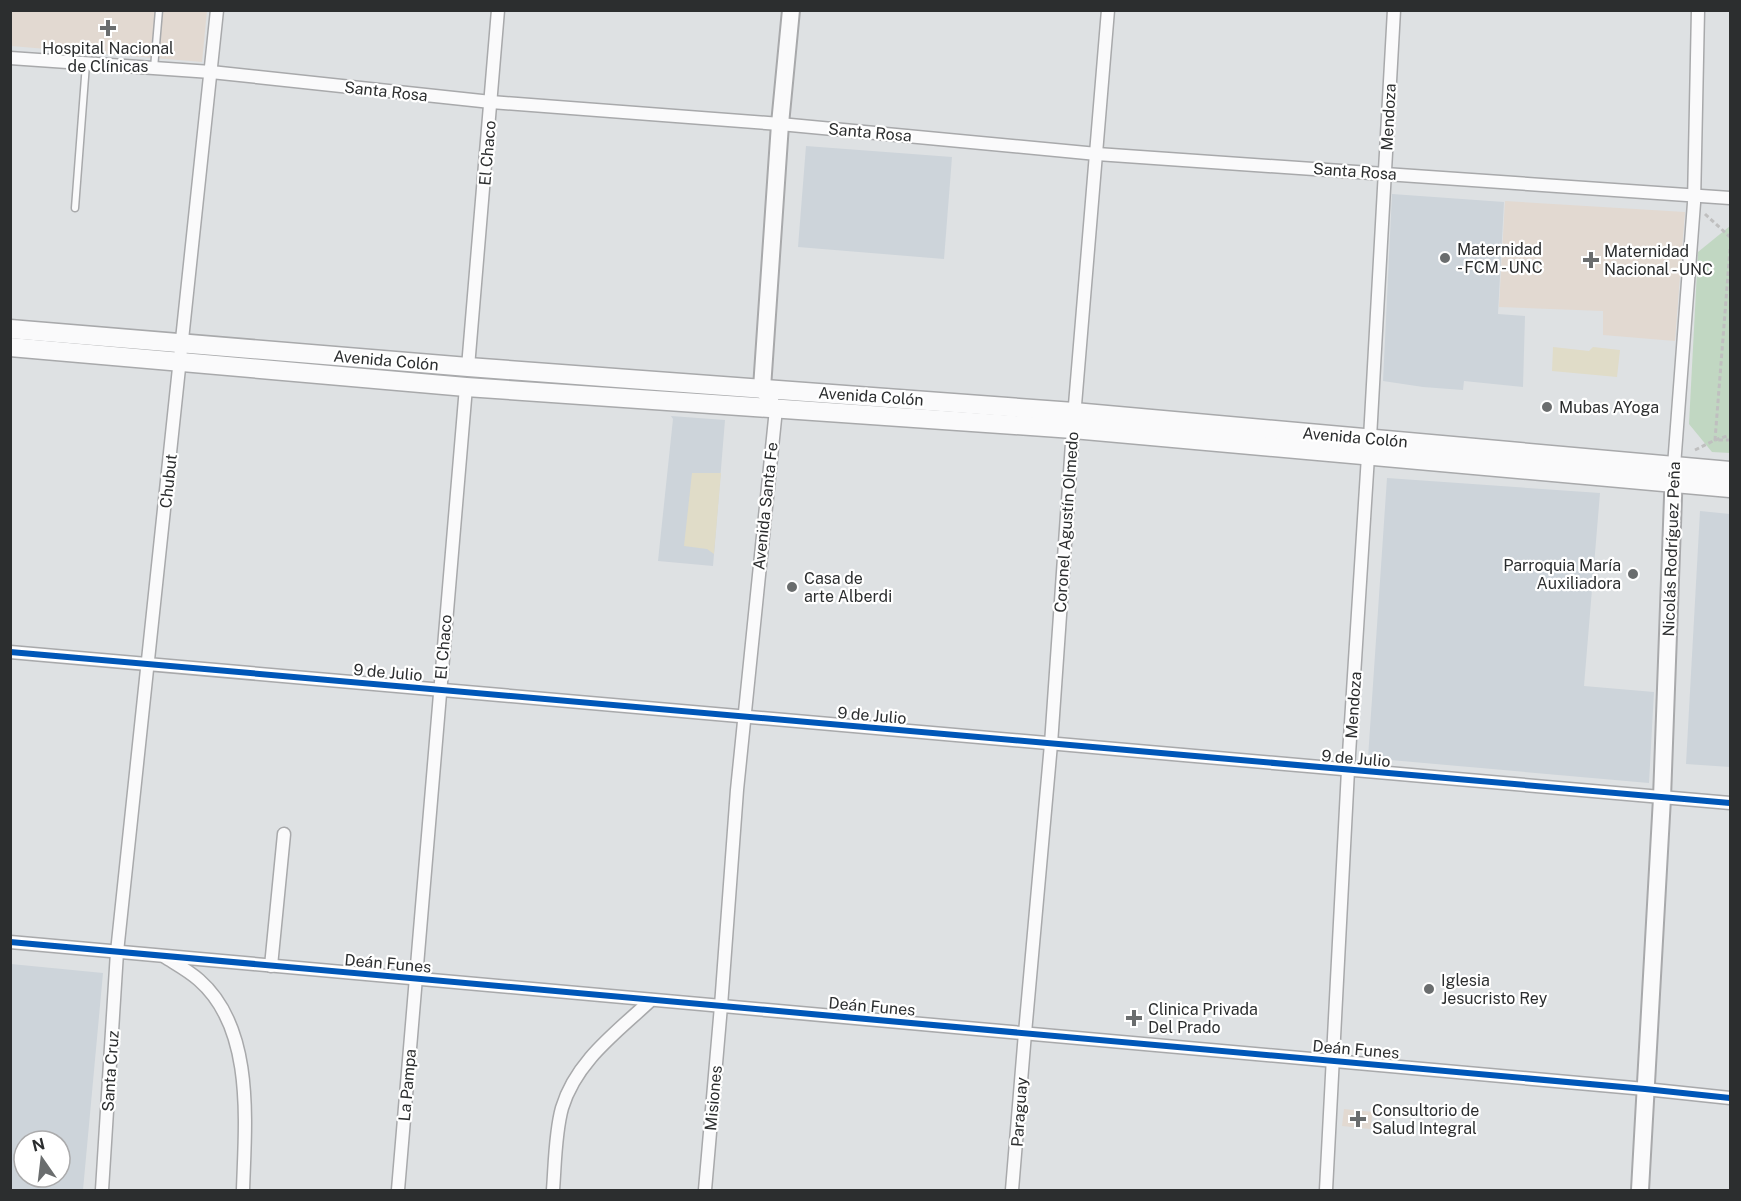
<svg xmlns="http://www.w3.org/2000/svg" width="1741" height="1201" viewBox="0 0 1741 1201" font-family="'Public Sans',sans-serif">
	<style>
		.built { fill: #cdd4da; fill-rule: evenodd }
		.medical { fill: #e2d9d1 }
		.green { fill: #c1d7c2 }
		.sand { fill: #e0dcc8 }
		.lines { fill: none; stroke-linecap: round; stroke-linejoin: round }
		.lane-casing { stroke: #a8a9ab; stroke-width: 9 }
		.street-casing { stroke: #a8a9ab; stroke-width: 15 }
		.secondary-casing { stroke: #a8a9ab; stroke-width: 20 }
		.primary-casing { stroke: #a8a9ab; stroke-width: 21 }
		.path { stroke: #bfbfbf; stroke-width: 3; stroke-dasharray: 4.5 3; stroke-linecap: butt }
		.lane { stroke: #fafafb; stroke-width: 6 }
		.street { stroke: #fafafb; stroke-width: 12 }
		.secondary { stroke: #fafafb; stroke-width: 16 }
		.primary { stroke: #fafafb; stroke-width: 18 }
		.cycleway-casing { stroke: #fff; stroke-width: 10 }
		.cycleway { stroke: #0057b8; stroke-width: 6 }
		.poi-dot { fill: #6a6d6e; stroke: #fff; stroke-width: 2 }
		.labels { text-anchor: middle; stroke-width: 4.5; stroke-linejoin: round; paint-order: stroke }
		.poi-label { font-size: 16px; fill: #2c2e2f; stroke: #fff; text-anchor: start }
		.street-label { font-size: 16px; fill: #2c2e2f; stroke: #fff }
	</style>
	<rect width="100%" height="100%" fill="#dee1e3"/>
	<g class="built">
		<path d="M806,146L952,157L944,259L798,247Z"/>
		<path d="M1392,194L1504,202L1498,314L1525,316L1523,387L1464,381L1463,390L1423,387L1383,381Z"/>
		<path d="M671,416L725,420L713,566L658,561L673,419Z"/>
		<path d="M1387,478L1600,493L1584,686L1654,692L1649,783L1368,758Z"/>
		<path d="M1700,511L1730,514V767L1686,764Z"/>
		<path d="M11,964L103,973L83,1190H11ZM24,1141H60V1177H24Z"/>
	</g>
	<g class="medical">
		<path d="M10,11H207L202,62L11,46Z"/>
		<path d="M1505,201L1685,212L1675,341L1603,335V311L1499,307Z"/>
		<path d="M1344,1109L1373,1112L1370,1129L1342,1126Z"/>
	</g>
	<path class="green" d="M1730,226V453L1712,452L1689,424L1698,252Z"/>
	<g class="sand">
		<path d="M1553,347L1589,351L1593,347L1620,350L1617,377L1552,371Z"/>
		<path d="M692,473H721L714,554L707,549L684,546Z"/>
	</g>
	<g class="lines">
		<g class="lane-casing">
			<g id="lane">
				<path d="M154,68L159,10"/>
				<path d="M75,208L86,64"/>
			</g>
		</g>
		<g class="street-casing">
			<g id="street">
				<path d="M10,58L211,72L491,102L780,124L1097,154L1730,198"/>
				<path d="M468,367L498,10"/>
				<path d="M1370,438L1394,10"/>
				<path d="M1674,466L1694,203L1698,10"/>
				<path d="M10,652L1730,803"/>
				<path d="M10,942L1645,1089L1730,1098"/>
				<path d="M165,957C176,964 189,971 199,980C255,1029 245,1124 243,1190"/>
				<path d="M271,966L284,834"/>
				<path d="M102,1190L117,952L217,10"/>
				<path d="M398,1190L466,387"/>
				<path d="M553,1190C555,1165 555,1133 562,1108C576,1061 617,1032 651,1000"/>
				<path d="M705,1190L721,1006L737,790L776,409"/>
				<path d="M1012,1190L1025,1033L1051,744L1073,429L1108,10"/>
				<path d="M1326,1190L1348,770L1368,456"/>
			</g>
		</g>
		<g class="secondary-casing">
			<g id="secondary">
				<path d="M770,399L762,388L780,124L791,10"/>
				<path d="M1640,1190L1662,798L1674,470"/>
			</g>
		</g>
		<g class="primary-casing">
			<g id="primary">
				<path d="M10,329L468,367L1074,412L1730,471"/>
				<path d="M10,347L466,387L1073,429L1730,488"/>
			</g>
		</g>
		<g class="path">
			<path d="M1705,214L1730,237"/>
			<path d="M1730,249L1715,440H1730"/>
			<path d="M1695,450L1715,440L1730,435"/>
		</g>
		<use href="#lane" class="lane"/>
		<use href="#street" class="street"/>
		<use href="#secondary" class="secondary"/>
		<use href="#primary" class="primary"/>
		<g class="cycleway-casing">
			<g id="cycleway">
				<path d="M10,652L1730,803"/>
				<path d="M10,942L1645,1089L1730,1098"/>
			</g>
		</g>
		<use href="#cycleway" class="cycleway"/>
	</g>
	<g class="poi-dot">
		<path d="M105 19h6v6h6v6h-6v6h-6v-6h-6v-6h6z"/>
		<circle cx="1445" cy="258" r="6"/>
		<path d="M1588 251h6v6h6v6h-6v6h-6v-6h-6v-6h6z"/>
		<circle cx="1547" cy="407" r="6"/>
		<circle cx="1633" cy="574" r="6"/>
		<circle cx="792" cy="587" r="6"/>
		<circle cx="1429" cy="989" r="6"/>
		<path d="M1131 1009h6v6h6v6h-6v6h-6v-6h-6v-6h6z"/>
		<path d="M1355 1110h6v6h6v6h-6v6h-6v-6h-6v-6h6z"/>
	</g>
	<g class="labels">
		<g class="poi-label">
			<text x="108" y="54" text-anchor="middle">Hospital Nacional<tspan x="108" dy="18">de Clínicas</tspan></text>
			<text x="1457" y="255">Maternidad<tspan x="1457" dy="18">- FCM - UNC</tspan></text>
			<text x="1604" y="257">Maternidad<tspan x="1604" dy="18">Nacional - UNC</tspan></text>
			<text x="1559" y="413">Mubas AYoga</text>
			<text x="1621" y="571" text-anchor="end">Parroquia María<tspan x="1621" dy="18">Auxiliadora</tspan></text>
			<text x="804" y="584">Casa de<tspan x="804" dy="18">arte Alberdi</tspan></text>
			<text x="1441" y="986">Iglesia<tspan x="1441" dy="18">Jesucristo Rey</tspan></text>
			<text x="1148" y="1015">Clinica Privada<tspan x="1148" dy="18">Del Prado</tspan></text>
			<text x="1372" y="1116">Consultorio de<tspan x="1372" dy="18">Salud Integral</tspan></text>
		</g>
		<g class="street-label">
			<text transform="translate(386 91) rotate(6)" y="6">Santa Rosa</text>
			<text transform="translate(1388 117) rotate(-87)" y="6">Mendoza</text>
			<text transform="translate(870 132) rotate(5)" y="6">Santa Rosa</text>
			<text transform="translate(487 153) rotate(-85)" y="6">El Chaco</text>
			<text transform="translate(1355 171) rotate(4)" y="6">Santa Rosa</text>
			<text transform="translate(386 360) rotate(5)" y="6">Avenida Colón</text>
			<text transform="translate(871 396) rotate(4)" y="6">Avenida Colón</text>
			<text transform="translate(1355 437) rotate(5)" y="6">Avenida Colón</text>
			<text transform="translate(168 481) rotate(-84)" y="6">Chubut</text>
			<text transform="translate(765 506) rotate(-84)" y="6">Avenida Santa Fe</text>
			<text transform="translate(1066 522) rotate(-86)" y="6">Coronel Agustín Olmedo</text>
			<text transform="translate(1671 549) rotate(-88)" y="6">Nicolás Rodríguez Peña</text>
			<text transform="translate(443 647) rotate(-85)" y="6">El Chaco</text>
			<text transform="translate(388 672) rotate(5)" y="6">9 de Julio</text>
			<text transform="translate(1353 705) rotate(-86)" y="6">Mendoza</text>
			<text transform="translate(872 715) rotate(5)" y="6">9 de Julio</text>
			<text transform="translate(1356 758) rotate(5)" y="6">9 de Julio</text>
			<text transform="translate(388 963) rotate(5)" y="6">Deán Funes</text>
			<text transform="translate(872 1006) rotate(5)" y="6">Deán Funes</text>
			<text transform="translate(1356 1049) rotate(5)" y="6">Deán Funes</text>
			<text transform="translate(110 1071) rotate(-86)" y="6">Santa Cruz</text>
			<text transform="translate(407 1085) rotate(-85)" y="6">La Pampa</text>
			<text transform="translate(713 1098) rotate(-85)" y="6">Misiones</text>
			<text transform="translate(1019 1112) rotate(-86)" y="6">Paraguay</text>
		</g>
	</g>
	<rect width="1741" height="1201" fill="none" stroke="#2c2e2f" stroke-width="24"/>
	<g transform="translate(42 1159) rotate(346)"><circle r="28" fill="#ffffff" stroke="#ababac" stroke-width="1.5"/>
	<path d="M0-4.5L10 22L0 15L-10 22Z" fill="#6a6d6e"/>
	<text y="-9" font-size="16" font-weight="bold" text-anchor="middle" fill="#2c2e2f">N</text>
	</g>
</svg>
